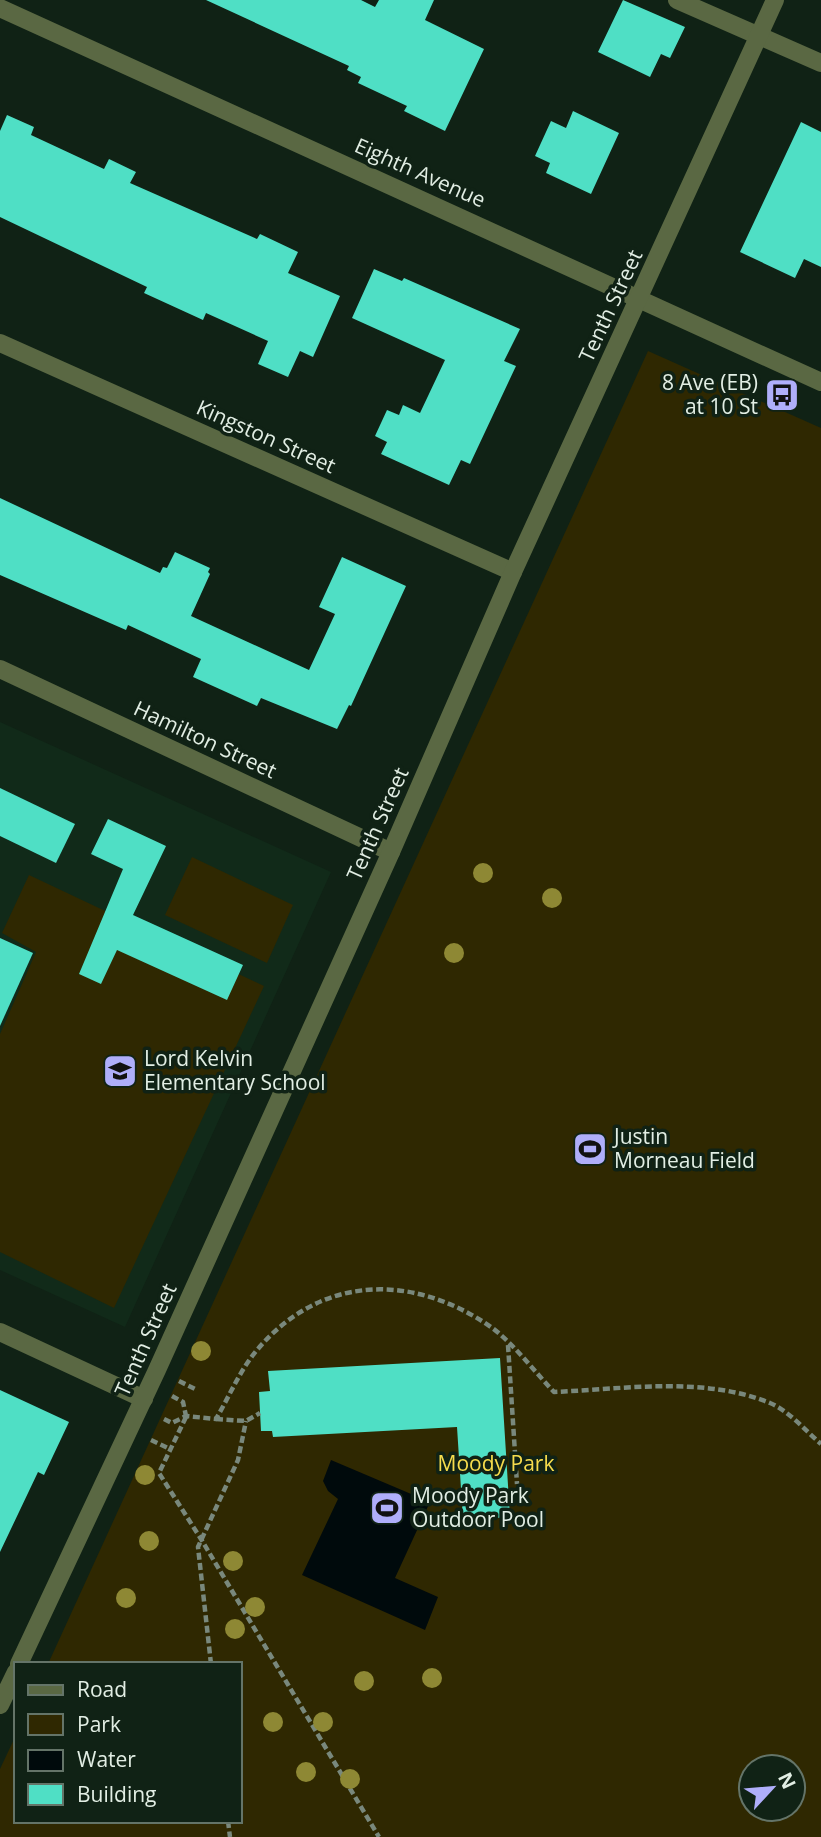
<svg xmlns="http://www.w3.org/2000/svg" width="821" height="1837" viewBox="0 0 821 1837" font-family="'Open Sans',sans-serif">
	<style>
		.built { fill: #112a19 }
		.green { fill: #2f2801; fill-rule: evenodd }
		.water { fill: #000a0c }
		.building { fill: #4fdfc5 }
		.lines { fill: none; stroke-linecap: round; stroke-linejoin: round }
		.path { stroke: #79887c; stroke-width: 4.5; stroke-dasharray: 7 3.5; stroke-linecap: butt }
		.minor { stroke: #5a6843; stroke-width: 18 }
		.tree { fill: #8e8834 }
		.labels { text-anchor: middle; stroke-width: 7; stroke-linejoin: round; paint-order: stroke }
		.street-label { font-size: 21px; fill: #e2eee4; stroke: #102215 }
		.poi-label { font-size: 21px; fill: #e2eee4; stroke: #102215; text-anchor: start }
		.park-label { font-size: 21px; fill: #f6dc4d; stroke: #102215 }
	</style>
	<rect width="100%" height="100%" fill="#102215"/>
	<path class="built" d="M0,722L331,872L125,1327L0,1270Z"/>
	<g class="green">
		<path d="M648,351L821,428V1837H0V1769L16,1735V1821H240V1664H48ZM751,1767H793V1809H751Z"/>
		<path d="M192,857L293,905L267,963L165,915Z"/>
		<path d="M29,875L264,986L114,1308L0,1252V1034L36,952L2,933Z"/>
	</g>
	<path class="water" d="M331,1460L430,1502L395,1578L438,1597L425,1630L302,1575L338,1499L328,1491L323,1481Z"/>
	<g class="building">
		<path d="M206,0H361L375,7L379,0H434L425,20L484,49L445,131L404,111L407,106L358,83L361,77L347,70L349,66Z"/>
		<path d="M623,0L685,27L670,58L661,54L650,77L598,52Z"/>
		<path d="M573,111L619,133L591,194L546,173L550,163L535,156L551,121L566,128Z"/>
		<path d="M7,115L34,127L31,135L104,169L109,159L136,172L130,183L257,239L260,234L298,252L288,273L340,296L313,357L300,351L288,377L258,364L268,341L206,313L203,320L144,293L147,287L0,217V131Z"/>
		<path d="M801,122L821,132V267L804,259L795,278L740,252Z"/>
		<path d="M374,269L402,281L404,278L520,329L504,361L516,366L470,464L461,460L449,485L381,454L387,442L375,436L387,410L399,415L403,405L420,413L445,360L352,318Z"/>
		<path d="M0,498L160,573L163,567L167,568L175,552L210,568L208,572L210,574L191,616L309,670L335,614L319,607L342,557L406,586L351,706L349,705L337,729L261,698L257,706L193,677L201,659L128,625L126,630L0,575Z"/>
		<path d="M0,788L75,824L56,863L0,836Z"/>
		<path d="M108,819L166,846L133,915L243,965L227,1000L117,950L101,984L79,974L123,869L91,854Z"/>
		<path d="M0,938L33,953L0,1026Z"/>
		<path d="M500,1358L510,1517L463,1520L457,1427L273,1437L272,1431H261L259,1392L270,1391L268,1371Z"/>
		<path d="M0,1390L69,1422L44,1475L38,1472L0,1552Z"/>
	</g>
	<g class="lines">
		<g class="path">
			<path d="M508,1345L517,1484"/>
			<path d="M179,1381L197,1390"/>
			<path d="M172,1396L183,1402L186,1416"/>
			<path d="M186,1417L159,1473L201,1539L379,1837"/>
			<path d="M164,1419L172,1423L186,1416L216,1419C229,1397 240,1370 257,1350C321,1274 413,1273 491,1327C514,1344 534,1371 554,1392C624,1389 704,1376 770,1403C789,1411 806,1431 821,1444"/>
			<path d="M216,1419L246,1421L260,1413"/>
			<path d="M151,1440L170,1449"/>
			<path d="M211,1664L198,1547L238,1460L246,1421"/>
			<path d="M228,1821L230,1837"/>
		</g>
		<g class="minor">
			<path d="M677,0L821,63"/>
			<path d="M0,8L821,382"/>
			<path d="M0,343L513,572"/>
			<path d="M0,669L391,852"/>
			<path d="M0,1332L144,1399"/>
			<path d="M19,1664L157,1370L391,852L513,572L775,0"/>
			<path d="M0,1705L16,1672"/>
		</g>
	</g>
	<g class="tree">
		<circle cx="483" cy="873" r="10"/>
		<circle cx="552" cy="898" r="10"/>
		<circle cx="454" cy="953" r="10"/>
		<circle cx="201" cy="1351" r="10"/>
		<circle cx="145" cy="1475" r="10"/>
		<circle cx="149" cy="1541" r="10"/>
		<circle cx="233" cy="1561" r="10"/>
		<circle cx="126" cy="1598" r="10"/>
		<circle cx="255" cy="1607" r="10"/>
		<circle cx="235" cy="1629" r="10"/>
		<circle cx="432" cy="1678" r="10"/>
		<circle cx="364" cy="1681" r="10"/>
		<circle cx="273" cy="1722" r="10"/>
		<circle cx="323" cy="1722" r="10"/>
		<circle cx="306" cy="1772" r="10"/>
		<circle cx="350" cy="1779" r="10"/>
	</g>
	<defs>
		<g id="bus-square" transform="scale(1.75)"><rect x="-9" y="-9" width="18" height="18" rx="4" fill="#afaefa" stroke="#102215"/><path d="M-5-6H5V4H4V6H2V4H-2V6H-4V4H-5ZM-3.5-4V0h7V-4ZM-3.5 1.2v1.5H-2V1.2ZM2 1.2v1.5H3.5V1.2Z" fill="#111"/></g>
		<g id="school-square" transform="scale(1.75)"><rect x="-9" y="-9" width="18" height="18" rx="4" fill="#afaefa" stroke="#102215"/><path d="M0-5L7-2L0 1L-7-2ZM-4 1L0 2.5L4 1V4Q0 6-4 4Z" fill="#111"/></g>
		<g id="stadium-square" transform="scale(1.75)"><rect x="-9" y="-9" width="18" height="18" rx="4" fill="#afaefa" stroke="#102215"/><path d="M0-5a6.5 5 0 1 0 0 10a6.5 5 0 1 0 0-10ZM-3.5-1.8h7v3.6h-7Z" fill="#111"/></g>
	</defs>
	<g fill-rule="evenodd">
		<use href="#bus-square" x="782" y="395"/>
		<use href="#school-square" x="120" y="1071"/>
		<use href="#stadium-square" x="590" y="1149"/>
		<use href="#stadium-square" x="387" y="1508"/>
	</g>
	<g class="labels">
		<g class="street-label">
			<text transform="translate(420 173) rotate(24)" y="7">Eighth Avenue</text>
			<text transform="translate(611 306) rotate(-65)" y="7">Tenth Street</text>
			<text transform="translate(266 437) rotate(24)" y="7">Kingston Street</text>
			<text transform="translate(205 740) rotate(25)" y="7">Hamilton Street</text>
			<text transform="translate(378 824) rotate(-66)" y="7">Tenth Street</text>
			<text transform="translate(146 1340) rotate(-66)" y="7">Tenth Street</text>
		</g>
		<g class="poi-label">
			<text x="758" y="390" text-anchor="end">8 Ave (EB)<tspan x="758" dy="24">at 10 St</tspan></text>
			<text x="144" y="1066">Lord Kelvin<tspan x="144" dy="24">Elementary School</tspan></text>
			<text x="614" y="1144">Justin<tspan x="614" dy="24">Morneau Field</tspan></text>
			<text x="412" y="1503">Moody Park<tspan x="412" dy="24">Outdoor Pool</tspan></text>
		</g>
		<g class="park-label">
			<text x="496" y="1471">Moody Park</text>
		</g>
	</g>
	<rect x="14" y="1662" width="228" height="161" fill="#102215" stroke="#647468" stroke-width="2"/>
	<rect x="28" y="1685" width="35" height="10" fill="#5a6843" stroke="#647468" stroke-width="2"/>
	<text x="77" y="1697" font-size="21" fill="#e2eee4">Road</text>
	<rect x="28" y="1714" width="35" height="21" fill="#2f2801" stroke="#647468" stroke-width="2"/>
	<text x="77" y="1732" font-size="21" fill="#e2eee4">Park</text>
	<rect x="28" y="1750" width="35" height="21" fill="#000a0c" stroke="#647468" stroke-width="2"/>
	<text x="77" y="1767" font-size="21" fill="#e2eee4">Water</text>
	<rect x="28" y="1784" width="35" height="21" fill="#4fdfc5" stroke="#647468" stroke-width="2"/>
	<text x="77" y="1802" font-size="21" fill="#e2eee4">Building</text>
	<g transform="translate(772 1788) rotate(64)"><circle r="33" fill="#102215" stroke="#647468" stroke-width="2"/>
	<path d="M0-5L12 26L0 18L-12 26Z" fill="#afaefa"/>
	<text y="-10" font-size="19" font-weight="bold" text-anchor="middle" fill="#e2eee4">N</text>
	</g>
</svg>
